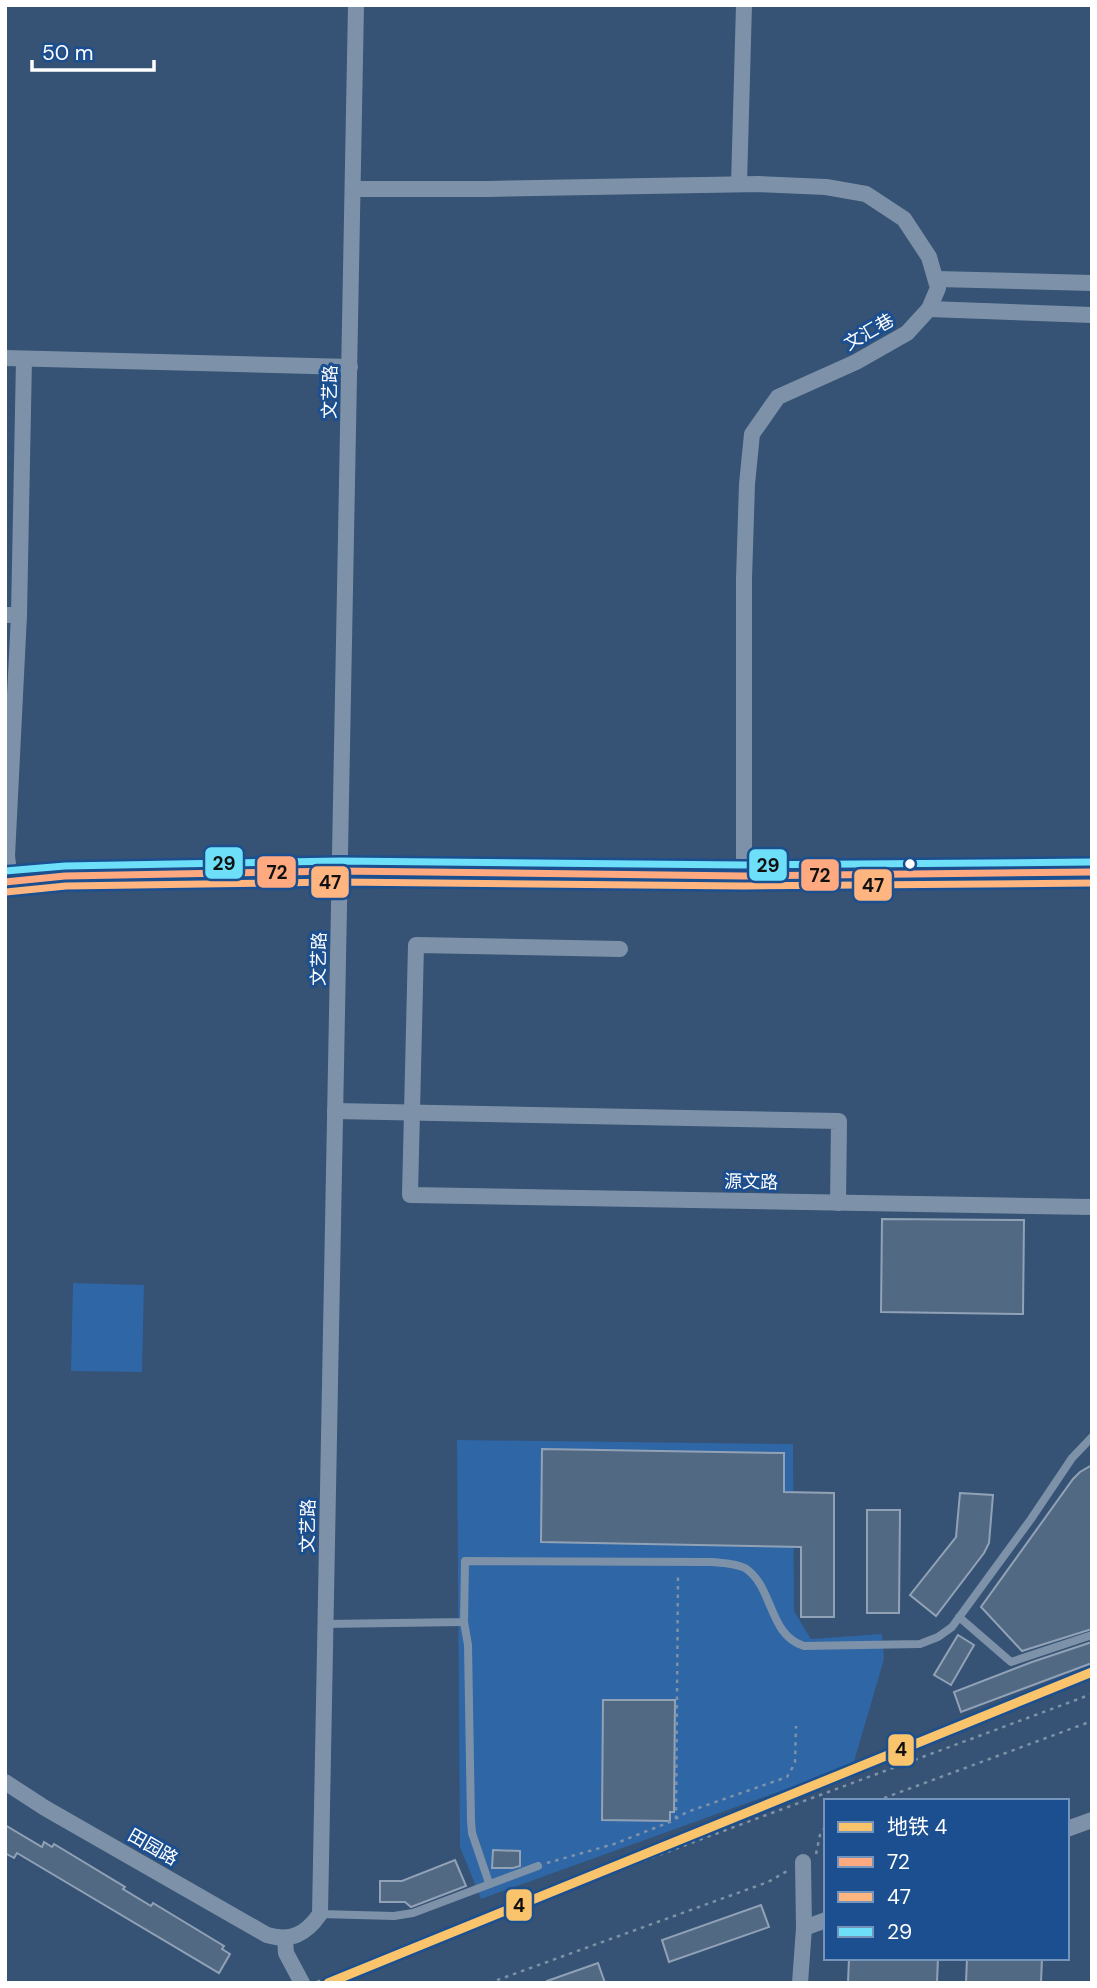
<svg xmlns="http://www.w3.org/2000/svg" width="1097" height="1988" viewBox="0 0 1097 1988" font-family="'DM Sans','Noto Sans SC',sans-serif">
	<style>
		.green { fill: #2f66a5 }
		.building { fill: #526984; stroke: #92a2b6; stroke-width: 2 }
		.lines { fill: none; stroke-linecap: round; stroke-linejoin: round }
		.path { stroke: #7d92a8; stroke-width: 2.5; stroke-dasharray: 3.5 5; stroke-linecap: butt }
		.lane { stroke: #7d92a8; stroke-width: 8 }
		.street { stroke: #7d92a8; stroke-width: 16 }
		.secondary { stroke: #798da4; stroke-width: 23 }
		.bus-1-casing { stroke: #1b4f8f; stroke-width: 12 }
		.bus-2-casing { stroke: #1b4f8f; stroke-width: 12 }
		.bus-3-casing { stroke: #1b4f8f; stroke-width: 12 }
		.bus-1 { stroke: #ffa980; stroke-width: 7 }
		.bus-2 { stroke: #ffb580; stroke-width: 7 }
		.bus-3 { stroke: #6ddff8; stroke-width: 7 }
		.metro-1-casing { stroke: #1b4f8f; stroke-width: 14 }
		.metro-1 { stroke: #fac46d; stroke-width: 9 }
		.bus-dot { fill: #fff; stroke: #1b4f8f; stroke-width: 2.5 }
		.labels { text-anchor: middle; stroke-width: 6; stroke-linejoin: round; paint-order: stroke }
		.street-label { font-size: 18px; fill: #fff; stroke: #1b4f8f }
		.line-badge { stroke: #1b4f8f; stroke-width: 2.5 }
		.pale-badge-label { font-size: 19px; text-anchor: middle; font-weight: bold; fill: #111 }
	</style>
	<rect width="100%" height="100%" fill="#365274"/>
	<g class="green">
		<path d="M73,1283L144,1285L142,1372L71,1371Z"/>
		<path d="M457,1440L793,1444L794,1611L811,1639L882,1634L884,1659L853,1765L481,1899L460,1847Z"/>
	</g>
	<g class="building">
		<path d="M882,1219L1024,1220L1023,1314L881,1312Z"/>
		<path d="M542,1449L784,1453V1492L834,1493V1617H801V1547L541,1542Z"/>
		<path d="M1092,1465V1629L1022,1651L981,1607L1073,1479L1080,1472Z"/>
		<path d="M960,1493L993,1495L989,1543L984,1553L936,1616L910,1595L956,1537Z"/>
		<path d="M867,1510H900L899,1613H867Z"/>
		<path d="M958,1635L974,1645L951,1685L934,1675Z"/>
		<path d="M1092,1642V1663L961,1712L954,1692L1032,1662Z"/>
		<path d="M603,1700H675L674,1812H670V1821L602,1820Z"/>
		<path d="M5,1825L42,1847L44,1842L52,1847L54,1844L125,1887L123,1889L151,1906L153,1903L224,1946L222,1949L230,1954L219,1973L17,1853L14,1858L5,1853Z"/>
		<path d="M493,1850L520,1851V1866L513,1868H492Z"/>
		<path d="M455,1860L466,1886L411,1907L405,1902H380V1881H402Z"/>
		<path d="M761,1905L769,1927L669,1962L662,1940Z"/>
		<path d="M849,1958H938L937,1983H848Z"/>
		<path d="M967,1958H1042L1041,1983H966Z"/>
		<path d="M598,1963L605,1983H547V1981Z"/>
	</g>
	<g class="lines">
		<g class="path">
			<path d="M876,1801L1092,1721"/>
			<path d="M676,1819L678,1574"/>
			<path d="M816,1854L820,1835L826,1825"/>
			<path d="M547,1863L614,1844L670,1822L687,1812L787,1777L795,1763L796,1726"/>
			<path d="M317,1982L1092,1694"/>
			<path d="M489,1983L768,1882L787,1871"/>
		</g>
		<g class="lane">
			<path d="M959,1617L1011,1662L1092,1635"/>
			<path d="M464,1622L468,1645L471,1821L472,1833L489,1883"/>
			<path d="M325,1624L464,1622L465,1561L712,1562C723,1563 735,1563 745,1568C774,1587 768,1635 804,1646L920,1644L938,1637L952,1627L1031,1519L1072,1458L1092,1437"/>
			<path d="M320,1914L394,1916L413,1913L538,1866"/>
		</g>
		<g class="street">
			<path d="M739,184L744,5"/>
			<path d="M353,189H487L759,184L826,187L866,194L904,219L929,257L938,288L929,309L907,333L856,362L778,397L752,434L747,484L744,579V876"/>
			<path d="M936,279L1092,283"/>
			<path d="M929,309L1092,315"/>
			<path d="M5,358L350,367"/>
			<path d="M5,615H19L24,359"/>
			<path d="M10,881L7,856L19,615"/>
			<path d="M620,949L416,945L410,1195L1092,1207"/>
			<path d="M335,1111L839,1121L838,1203"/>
			<path d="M5,1782L45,1808L267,1935C291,1942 306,1934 320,1914L356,5"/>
			<path d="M1067,1829L1092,1820"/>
			<path d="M804,1928L826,1920"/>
			<path d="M285,1938L286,1953L302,1983"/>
			<path d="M800,1983L804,1928L803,1862"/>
		</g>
		<path class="secondary" d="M5,882L65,876L340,871L744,876L1092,872"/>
		<g class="bus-1-casing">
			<path id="bus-1" d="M5,882L65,876L340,871L744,876L1092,872"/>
		</g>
		<g class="bus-2-casing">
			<path id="bus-2" d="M6,892L66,886L340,882L744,886L1092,883"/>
		</g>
		<g class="bus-3-casing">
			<path id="bus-3" d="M5,871L65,866L340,861L744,865L1092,862"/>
		</g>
		<use href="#bus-1" class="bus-1"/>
		<use href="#bus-2" class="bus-2"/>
		<use href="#bus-3" class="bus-3"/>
		<g class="metro-1-casing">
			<path id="metro-1" d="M328,1983L1092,1672"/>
		</g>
		<use href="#metro-1" class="metro-1"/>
	</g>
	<circle class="bus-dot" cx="910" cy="864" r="6"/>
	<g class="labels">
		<g class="street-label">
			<text transform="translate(869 332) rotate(-30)" y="6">文汇巷</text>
			<text transform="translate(330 392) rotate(-89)" y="6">文艺路</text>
			<text transform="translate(319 959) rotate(-89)" y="6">文艺路</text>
			<text transform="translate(751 1182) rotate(1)" y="6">源文路</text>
			<text transform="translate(308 1526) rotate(-89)" y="6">文艺路</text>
			<text transform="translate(153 1847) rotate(30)" y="6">田园路</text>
		</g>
	</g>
	<g class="line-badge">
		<rect x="204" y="846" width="40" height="34" rx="7" fill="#6ddff8"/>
		<rect x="748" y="848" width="40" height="34" rx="7" fill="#6ddff8"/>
		<rect x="256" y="855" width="41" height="34" rx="7" fill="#ffa980"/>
		<rect x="800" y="858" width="40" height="34" rx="7" fill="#ffa980"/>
		<rect x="310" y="865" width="40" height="34" rx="7" fill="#ffb580"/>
		<rect x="853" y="868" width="40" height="34" rx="7" fill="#ffb580"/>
		<rect x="887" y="1733" width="28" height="34" rx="7" fill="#fac46d"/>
		<rect x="505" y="1888" width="28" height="34" rx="7" fill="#fac46d"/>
	</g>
	<g class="pale-badge-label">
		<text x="224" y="870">29</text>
		<text x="768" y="872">29</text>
		<text x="277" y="879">72</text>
		<text x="820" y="882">72</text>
		<text x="330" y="889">47</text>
		<text x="873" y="892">47</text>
		<text x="901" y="1756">4</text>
		<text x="519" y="1912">4</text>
	</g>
	<rect width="1097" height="1988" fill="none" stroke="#ffffff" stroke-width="14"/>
	<rect x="824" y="1799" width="245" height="161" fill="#1b4f8f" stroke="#7695bc" stroke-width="2"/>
	<rect x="838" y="1822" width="35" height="10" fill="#fac46d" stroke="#7695bc" stroke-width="2"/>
	<text x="887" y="1834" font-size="21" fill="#ffffff">地铁 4</text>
	<rect x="838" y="1857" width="35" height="10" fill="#ffa980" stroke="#7695bc" stroke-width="2"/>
	<text x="887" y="1869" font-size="21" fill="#ffffff">72</text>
	<rect x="838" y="1892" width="35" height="10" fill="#ffb580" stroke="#7695bc" stroke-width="2"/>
	<text x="887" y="1904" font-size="21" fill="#ffffff">47</text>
	<rect x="838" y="1927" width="35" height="10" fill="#6ddff8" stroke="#7695bc" stroke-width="2"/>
	<text x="887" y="1939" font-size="21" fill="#ffffff">29</text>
	<path d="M32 60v10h122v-10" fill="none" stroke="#ffffff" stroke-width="3.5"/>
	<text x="42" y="60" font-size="21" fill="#ffffff" stroke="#1b4f8f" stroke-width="5" paint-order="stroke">50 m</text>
</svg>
